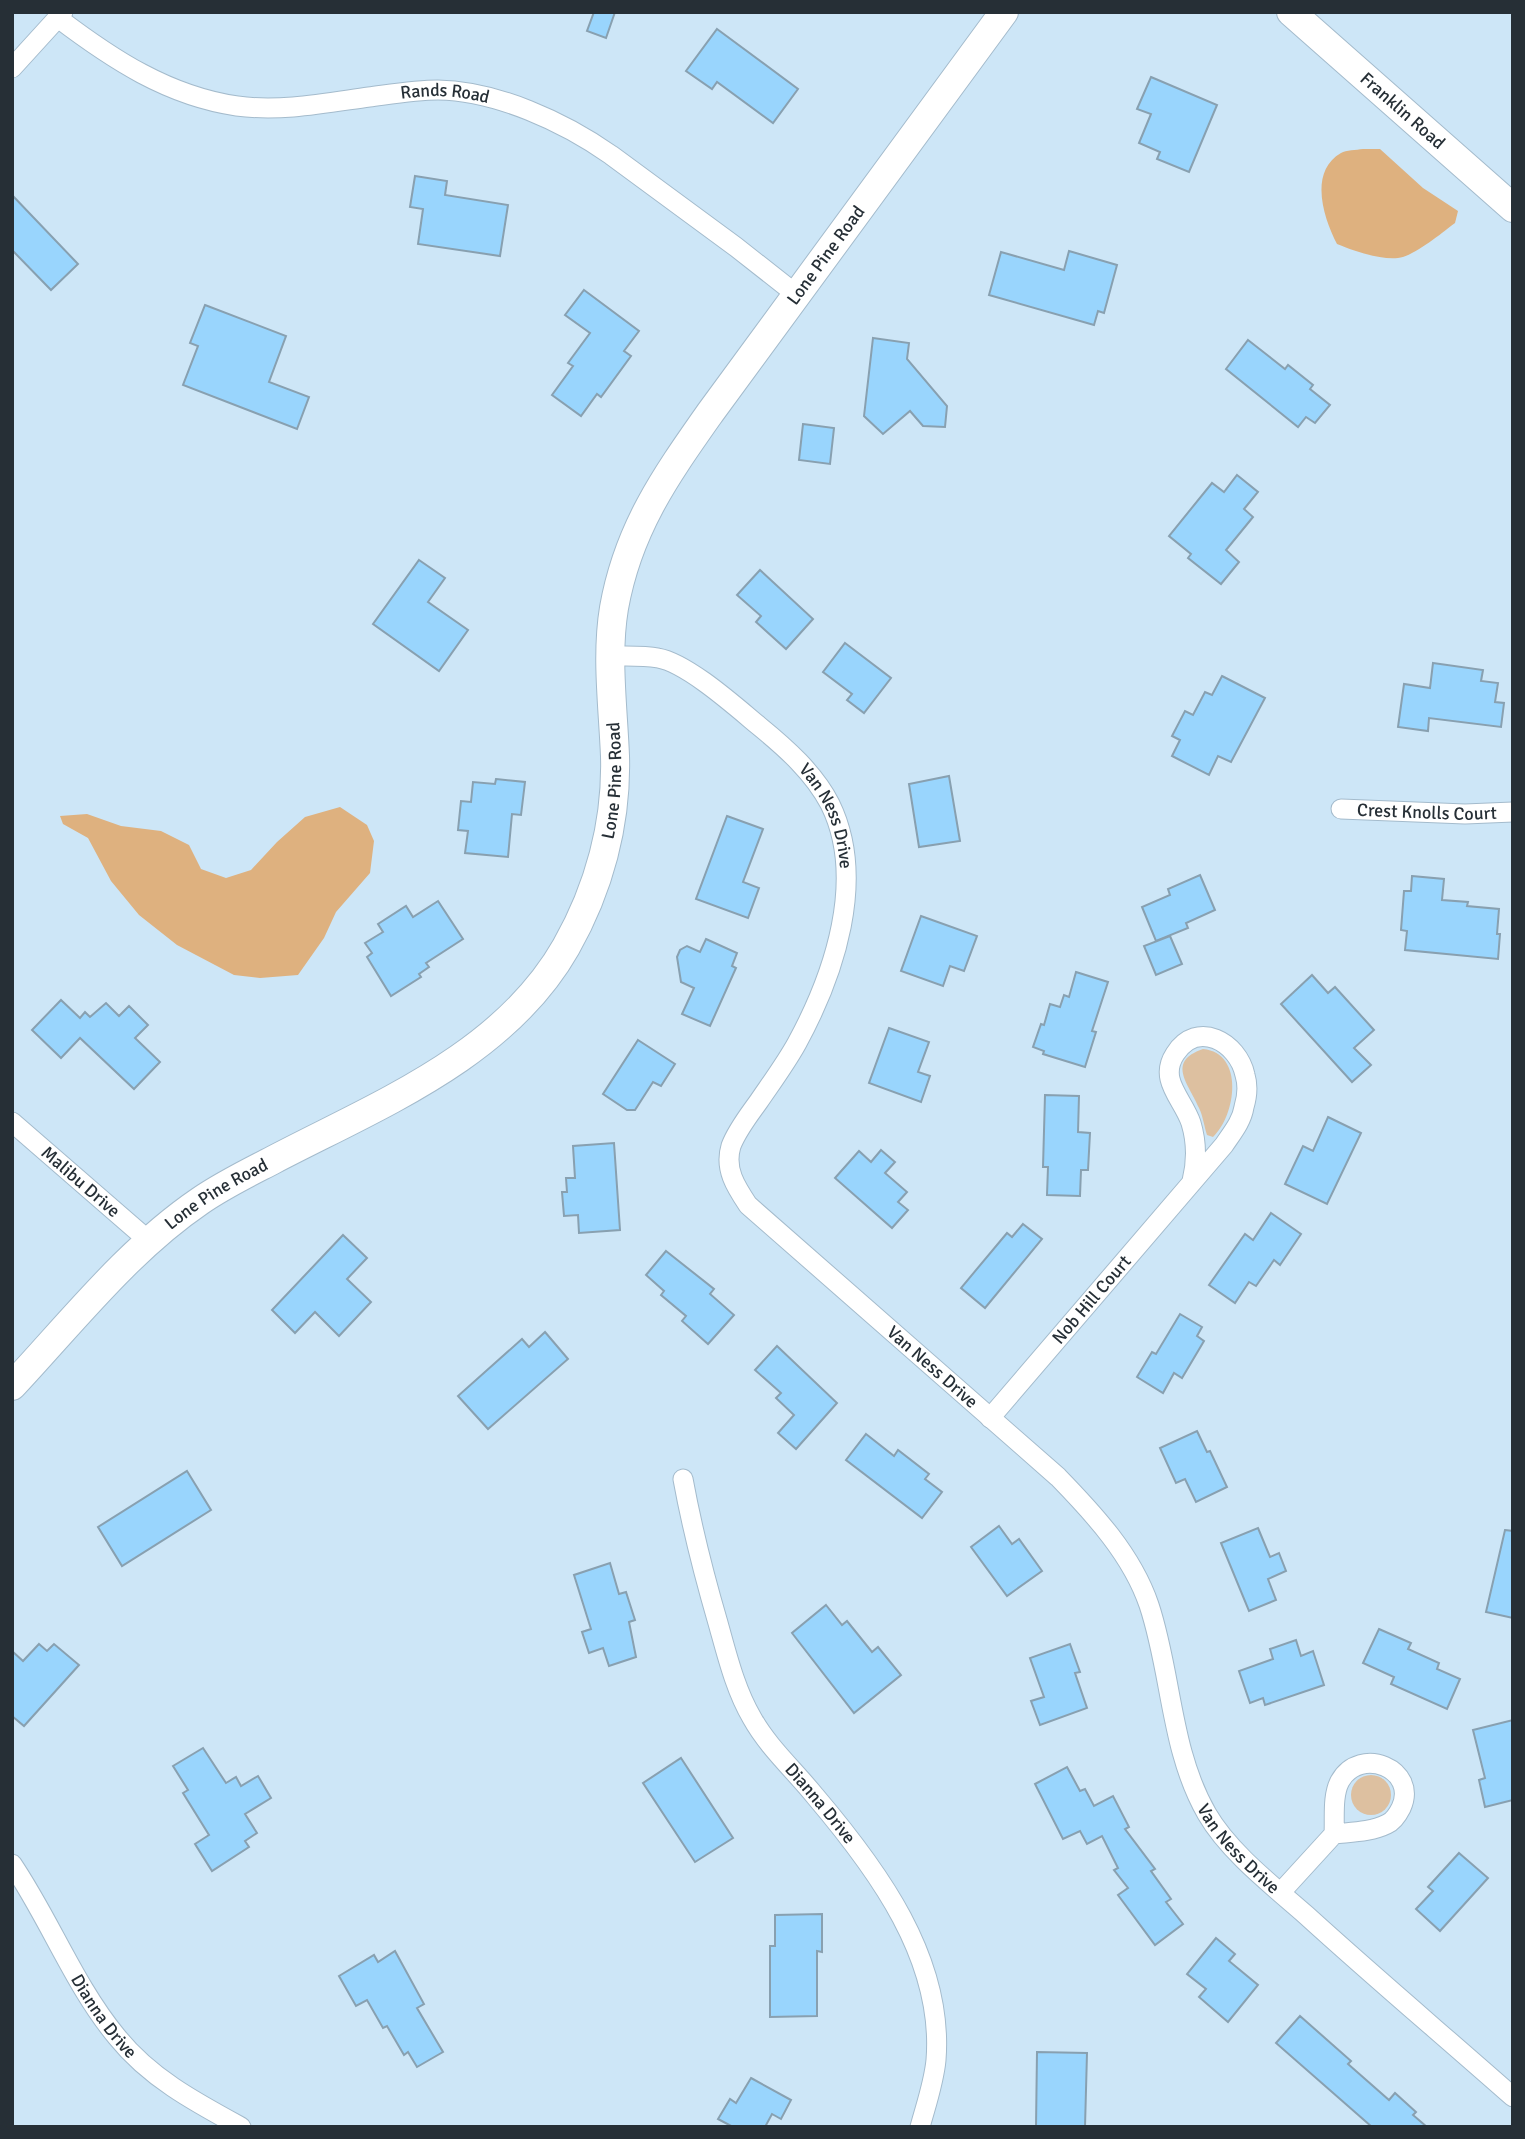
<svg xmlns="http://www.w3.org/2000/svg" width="1525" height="2139" viewBox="0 0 1525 2139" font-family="Signika,sans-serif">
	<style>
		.green { fill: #ddc0a0 }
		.water { fill: #deb17f }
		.building { fill: #99d5fd; stroke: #88a0b0; stroke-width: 2 }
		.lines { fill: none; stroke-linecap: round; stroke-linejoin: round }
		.street-casing { stroke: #a4bbcc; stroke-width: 21 }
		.secondary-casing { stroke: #a4bbcc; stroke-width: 30 }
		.street { stroke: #fff; stroke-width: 19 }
		.secondary { stroke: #fff; stroke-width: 28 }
		.labels { text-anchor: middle; stroke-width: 6; stroke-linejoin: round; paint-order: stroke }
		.street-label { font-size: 18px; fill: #262f36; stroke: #e2f1fc }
	</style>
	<rect width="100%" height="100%" fill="#cde6f7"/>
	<g class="green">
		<path d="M1203,1049C1245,1053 1236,1116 1213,1137L1207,1135C1204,1126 1203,1116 1199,1108C1190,1085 1165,1062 1203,1049Z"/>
		<circle cx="1371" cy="1795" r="20"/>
	</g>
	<g class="water">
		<path d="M1363,149H1380L1423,188L1458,211L1455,223C1443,232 1413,257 1398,258C1380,260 1354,251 1337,244C1324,219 1308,172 1341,153C1346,150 1356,150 1363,149Z"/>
		<path d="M340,807L367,825L374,841L370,873L336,912L324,938L298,975L260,978L234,975L177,945L139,915L111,881L88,838L63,824L60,816L87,814L121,826L161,831L189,845L201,869L226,878L251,870L277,842L305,817Z"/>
	</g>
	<g class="building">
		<path d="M594,12H615L606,38L587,31Z"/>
		<path d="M717,29L798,89L773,123L717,82L712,89L686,71Z"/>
		<path d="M1151,77L1217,105L1189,172L1157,159L1160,152L1139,143L1151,114L1137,109Z"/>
		<path d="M415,176L447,181L445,195L508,205L500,256L418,244L423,209L410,207Z"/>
		<path d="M12,195L78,264L51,290L12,250Z"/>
		<path d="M1069,251L1117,265L1104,313L1098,311L1094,325L989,295L1001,252L1064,270Z"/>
		<path d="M584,290L639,331L624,351L631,356L601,397L597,394L581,416L552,395L573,366L568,363L590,333L565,315Z"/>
		<path d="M205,305L286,336L269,382L309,397L297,429L183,385L198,346L190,343Z"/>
		<path d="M873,338L909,343L907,359L947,406L945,427L923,426L910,411L883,434L864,416Z"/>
		<path d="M1248,340L1285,369L1288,365L1313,385L1310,389L1330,405L1315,423L1306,417L1298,427L1226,369Z"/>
		<path d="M803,424L834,428L830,464L799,460Z"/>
		<path d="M1237,475L1258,492L1244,509L1253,517L1226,550L1239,562L1221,584L1188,558L1191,554L1169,536L1212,483L1224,492Z"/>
		<path d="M419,560L445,578L428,602L468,630L439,671L373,624Z"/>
		<path d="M760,570L813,619L786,649L756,622L761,616L737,595Z"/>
		<path d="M845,643L891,678L864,713L847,700L852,694L823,672Z"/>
		<path d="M1433,663L1483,670L1481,681L1498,683L1495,702L1504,703L1501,727L1429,718L1428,731L1398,727L1404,684L1430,688Z"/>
		<path d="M1222,676L1265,698L1231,762L1218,756L1209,775L1172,756L1180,740L1172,736L1185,711L1193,715L1205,692L1212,695Z"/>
		<path d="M949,776L960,841L919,847L909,784Z"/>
		<path d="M496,779L525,782L521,815L512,814L508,857L465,853L468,831L458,830L461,801L471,802L473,782L495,784Z"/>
		<path d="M727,816L763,829L743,882L759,888L748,918L696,899Z"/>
		<path d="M1200,875L1215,910L1186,923L1188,928L1156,941L1142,907L1170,895L1168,889Z"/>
		<path d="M1412,876L1444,879L1442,900L1468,902L1467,906L1499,909L1497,934H1500L1498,959L1405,950L1407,931L1401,930L1404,891H1411Z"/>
		<path d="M438,901L463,939L426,963L429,967L419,974L421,977L391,996L367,957L372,953L365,943L383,932L378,924L406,906L413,917Z"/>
		<path d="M921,916L977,936L964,971L950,966L943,986L901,971Z"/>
		<path d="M1170,936L1182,964L1156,975L1144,946Z"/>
		<path d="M706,939L737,953L732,966L736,968L710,1026L682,1014L694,988L681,982L677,957L680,950L687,946L700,952Z"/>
		<path d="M1076,972L1108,982L1092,1031L1096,1032L1085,1067L1043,1054L1044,1051L1033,1047L1041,1024L1044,1025L1050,1004L1060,1007L1064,995L1069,997Z"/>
		<path d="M1312,975L1328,993L1335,987L1374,1030L1354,1048L1371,1065L1352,1082L1281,1004Z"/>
		<path d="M61,1000L80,1018L85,1012L90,1017L106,1003L119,1016L129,1006L148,1025L135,1038L160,1062L134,1089L80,1038L61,1058L32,1030Z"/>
		<path d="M889,1028L929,1042L918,1072L930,1076L921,1102L869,1083Z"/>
		<path d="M638,1040L675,1064L661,1086L653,1082L635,1110H627L603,1094Z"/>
		<path d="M1045,1095L1079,1096L1078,1132L1090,1133L1088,1170H1081L1080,1196L1047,1195L1048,1167H1043Z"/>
		<path d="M1328,1117L1361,1133L1327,1204L1285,1184L1303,1146L1313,1151Z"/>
		<path d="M614,1143L620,1230L579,1233L578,1215L564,1216L562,1192H567L566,1178H575L573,1146Z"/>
		<path d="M881,1150L895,1162L885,1173L907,1192L898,1202L908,1210L892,1228L835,1178L859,1151L871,1162Z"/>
		<path d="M1271,1213L1301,1234L1280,1265L1274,1260L1256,1286L1249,1282L1235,1303L1209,1285L1245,1234L1253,1240Z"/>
		<path d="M1023,1224L1042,1239L985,1308L961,1288L1007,1233L1012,1237Z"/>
		<path d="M343,1235L367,1258L347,1279L371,1302L339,1336L315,1312L295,1333L272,1310Z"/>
		<path d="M666,1251L714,1289L710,1294L734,1315L708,1344L682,1321L686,1316L661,1295L664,1291L646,1275Z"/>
		<path d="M1180,1314L1202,1327L1197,1336L1204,1341L1182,1378L1174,1373L1163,1393L1137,1377L1152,1352L1156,1354Z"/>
		<path d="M545,1332L568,1359L488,1429L458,1396L522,1339L529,1347Z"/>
		<path d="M777,1346L837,1403L796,1449L778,1433L794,1415L776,1398L781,1393L755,1370Z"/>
		<path d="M1197,1431L1207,1452L1210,1451L1227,1487L1196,1502L1185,1479L1176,1483L1160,1448Z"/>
		<path d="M866,1434L894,1456L898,1450L929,1474L925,1479L942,1492L922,1518L846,1460Z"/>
		<path d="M187,1471L211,1510L122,1566L98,1527Z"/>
		<path d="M999,1526L1012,1544L1019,1539L1042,1571L1007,1596L971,1547Z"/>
		<path d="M1258,1528L1270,1557L1279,1553L1286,1571L1268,1579L1276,1600L1249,1611L1221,1543Z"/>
		<path d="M1505,1530L1513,1531V1618L1486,1612Z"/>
		<path d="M610,1563L619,1594L626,1592L635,1620L629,1622L636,1657L609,1666L603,1648L589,1653L582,1632L591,1629L574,1575Z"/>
		<path d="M826,1605L842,1625L847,1621L872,1652L878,1647L901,1675L854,1713L792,1633Z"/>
		<path d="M1379,1629L1411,1643L1408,1649L1439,1663L1437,1669L1460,1679L1447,1709L1391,1684L1394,1677L1363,1663Z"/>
		<path d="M1296,1640L1301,1656L1313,1651L1324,1685L1265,1705L1263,1698L1250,1703L1239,1671L1273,1659L1270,1649Z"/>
		<path d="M39,1644L47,1651L54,1644L79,1665L24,1726L12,1716V1651L23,1661Z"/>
		<path d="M1070,1644L1080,1672L1075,1673L1087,1708L1040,1725L1031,1701L1044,1697L1030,1658Z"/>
		<path d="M1513,1720V1800L1485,1807L1479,1780L1485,1778L1473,1730Z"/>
		<path d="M203,1748L226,1783L236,1777L241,1786L258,1776L271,1798L245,1814L257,1833L245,1841L249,1847L212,1871L195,1844L209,1835L183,1793L188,1790L173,1766Z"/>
		<path d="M681,1758L733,1838L695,1862L643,1783Z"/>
		<path d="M1067,1767L1080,1791L1085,1789L1094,1806L1113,1796L1129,1827L1125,1829L1155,1869L1151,1871L1171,1899L1166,1902L1183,1924L1155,1945L1118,1895L1128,1888L1114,1870L1118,1868L1102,1836L1087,1844L1080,1831L1063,1839L1035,1784Z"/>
		<path d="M1459,1853L1488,1878L1440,1931L1416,1909L1433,1891L1428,1887Z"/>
		<path d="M822,1914V1952L817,1951V2016L770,2017V1946H775V1915Z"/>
		<path d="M1216,1938L1235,1954L1229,1961L1258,1985L1228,2022L1199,1997L1206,1989L1187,1974Z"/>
		<path d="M395,1951L424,2004L417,2008L443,2052L417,2067L408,2052L404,2055L387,2026L383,2028L367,2000L356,2006L339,1976L374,1955L378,1962Z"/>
		<path d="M1300,2016L1351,2061L1348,2064L1389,2100L1395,2093L1416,2112L1413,2115L1427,2127H1372L1276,2043Z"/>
		<path d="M1037,2052L1087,2053L1085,2127H1036Z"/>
		<path d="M751,2078L791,2100L781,2119L772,2114L765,2127H733L718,2119L730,2099L736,2103Z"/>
	</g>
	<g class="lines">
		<g class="street-casing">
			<g id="street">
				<path id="s1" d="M58,18C112,59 168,96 237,106C281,112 326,103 369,97C392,94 416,90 438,90C497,91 564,122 611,155L736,247L797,295"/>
				<path d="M12,68L63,12"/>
				<path id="s2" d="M610,656C626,656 643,655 658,658C687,663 735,706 759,726C786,748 814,773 830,804C867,879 834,975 797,1043C786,1063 772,1082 759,1101C749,1115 737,1130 731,1146C724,1169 736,1187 748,1205L1058,1477C1094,1514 1132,1555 1149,1605C1172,1674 1170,1750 1207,1814C1229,1852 1273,1886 1306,1915C1374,1977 1444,2036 1513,2097"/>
				<path id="s3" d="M1341,809L1465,814L1513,812"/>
				<path id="s4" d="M12,1122L149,1241"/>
				<path id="s5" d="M990,1418L1224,1145C1232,1133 1242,1121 1244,1107C1247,1097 1248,1085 1245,1075C1238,1042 1197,1019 1175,1054C1158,1080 1183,1099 1191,1123C1197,1143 1197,1161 1192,1181"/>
				<path id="s6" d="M683,1479C692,1528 704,1575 718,1623C727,1655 735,1689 752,1718C768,1747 794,1770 815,1796C877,1869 944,1959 936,2060C934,2082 926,2105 920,2127"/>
				<path id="s7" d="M12,1864C50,1920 74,1985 117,2037C150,2078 195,2102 241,2127"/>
				<path d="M1281,1892L1334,1834C1352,1832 1371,1832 1387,1824C1394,1821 1398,1814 1401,1808C1419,1769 1360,1745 1340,1781C1332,1796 1335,1818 1334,1834"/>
			</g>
		</g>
		<g class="secondary-casing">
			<g id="secondary">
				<path id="s8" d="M1291,12L1513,208"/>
				<path id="s9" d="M12,1386C71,1323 128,1250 200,1201C223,1185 248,1173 273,1160C378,1105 504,1056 566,947C599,889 617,823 615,756C613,707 606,656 614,608C628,529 665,477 710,413L1004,12"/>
			</g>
		</g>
		<use href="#street" class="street"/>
		<use href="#secondary" class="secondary"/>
	</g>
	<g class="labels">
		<g class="street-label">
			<text dy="6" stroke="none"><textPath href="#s1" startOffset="411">Rands Road</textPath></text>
			<text dy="6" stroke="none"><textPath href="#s8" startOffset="149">Franklin Road</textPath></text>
			<text dy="6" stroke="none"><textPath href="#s9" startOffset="1479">Lone Pine Road</textPath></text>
			<text dy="6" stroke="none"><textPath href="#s9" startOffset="891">Lone Pine Road</textPath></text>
			<text dy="6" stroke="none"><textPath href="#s3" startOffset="86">Crest Knolls Court</textPath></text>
			<text dy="6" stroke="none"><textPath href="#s2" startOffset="287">Van Ness Drive</textPath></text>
			<text dy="6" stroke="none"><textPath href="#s4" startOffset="91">Malibu Drive</textPath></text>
			<text dy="6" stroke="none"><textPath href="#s9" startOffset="282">Lone Pine Road</textPath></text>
			<text dy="6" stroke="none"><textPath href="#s5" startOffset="156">Nob Hill Court</textPath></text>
			<text dy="6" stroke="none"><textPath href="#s2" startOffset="959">Van Ness Drive</textPath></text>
			<text dy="6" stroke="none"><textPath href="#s6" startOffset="359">Dianna Drive</textPath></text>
			<text dy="6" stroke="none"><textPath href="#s2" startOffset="1549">Van Ness Drive</textPath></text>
			<text dy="6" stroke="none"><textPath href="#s7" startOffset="178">Dianna Drive</textPath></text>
		</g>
	</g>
	<rect width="1525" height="2139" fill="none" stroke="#262f36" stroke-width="28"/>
</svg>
